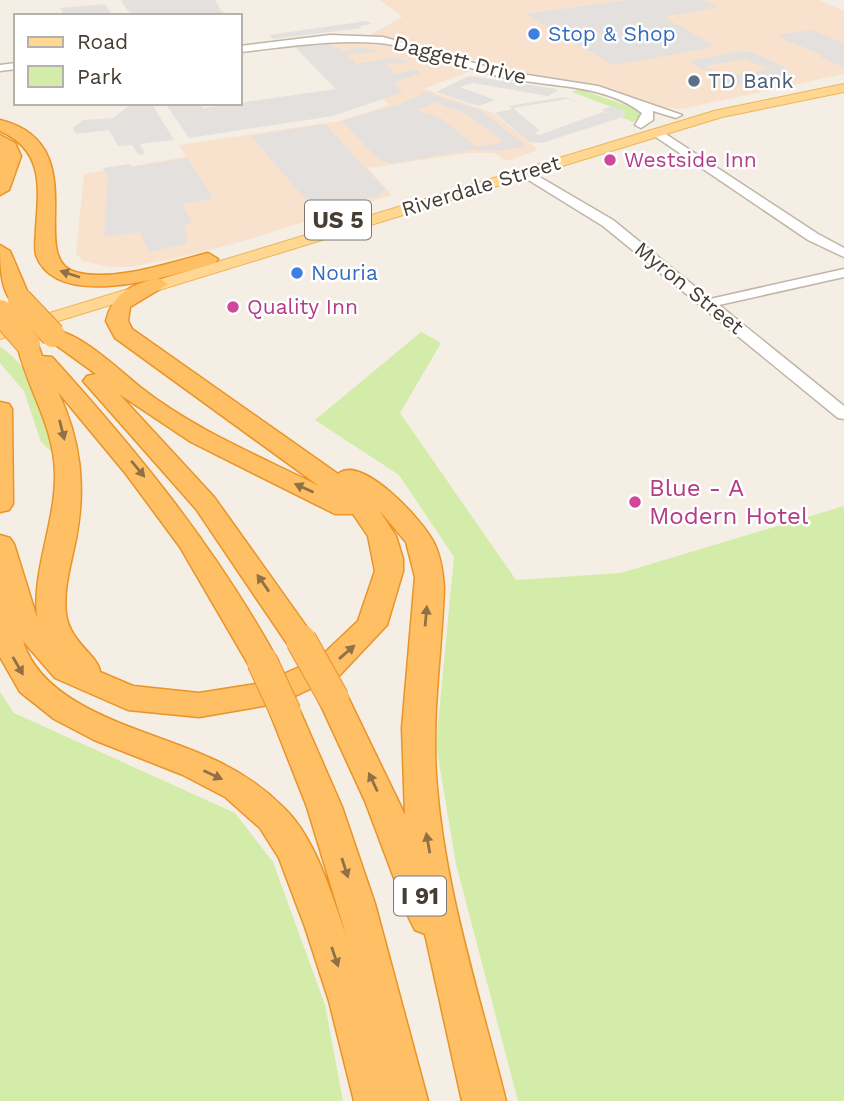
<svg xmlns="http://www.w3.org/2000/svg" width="844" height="1101" viewBox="0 0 844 1101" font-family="'Work Sans',sans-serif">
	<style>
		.commercial { fill: #f8e2cd }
		.green { fill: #d3eca9 }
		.parking { fill: #e4e0dd; fill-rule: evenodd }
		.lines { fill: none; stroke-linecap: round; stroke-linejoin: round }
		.minor-casing { stroke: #c0b5a6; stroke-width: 3 }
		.major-casing { stroke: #edb558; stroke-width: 2 }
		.highway-casing { stroke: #ea9327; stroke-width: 3 }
		.minor { fill: #fff; fill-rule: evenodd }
		.major { fill: #ffd792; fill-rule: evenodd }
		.highway { fill: #ffbf64; fill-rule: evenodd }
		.highway-bridge-far1-casing { stroke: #ea9327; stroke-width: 26; stroke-linecap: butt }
		.highway-bridge-casing { stroke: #ea9327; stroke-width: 32; stroke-linecap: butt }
		.highway-bridge-far1 { stroke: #ffbf64; stroke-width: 24 }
		.highway-bridge { stroke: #ffbf64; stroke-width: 30 }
		.oneway { fill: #907147 }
		.shop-dot { fill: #3f7fe0; stroke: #fff; stroke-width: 2.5 }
		.service-dot { fill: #5c6f8a; stroke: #fff; stroke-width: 2.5 }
		.hotel-dot { fill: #d1479c; stroke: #fff; stroke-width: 2.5 }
		.labels { text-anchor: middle; stroke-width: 5; stroke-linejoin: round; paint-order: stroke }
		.far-shop-label { font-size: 21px; fill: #366cbe; stroke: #fff; text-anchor: start }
		.far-street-label { font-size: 21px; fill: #463d33; stroke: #fff }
		.far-service-label { font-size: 21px; fill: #4e5e75; stroke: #fff; text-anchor: start }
		.far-hotel-label { font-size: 21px; fill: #b23c85; stroke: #fff; text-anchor: start }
		.shield { fill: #fff; stroke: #7e7770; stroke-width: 2 }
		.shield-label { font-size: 23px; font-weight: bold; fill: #463d33 }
		.hotel-label { font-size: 24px; fill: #b23c85; stroke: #fff; text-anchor: start }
	</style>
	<rect width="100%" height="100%" fill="#f4eee4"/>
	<g class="commercial">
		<path d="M380,0H819L844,11V74L682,109L663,107L597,84L526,75L409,41L370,35L402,17Z"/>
		<path d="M341,41L398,47L470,71L424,89L493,113L538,150L507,161L494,153H468L368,168L392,195L230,245L176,258L130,267H111L83,261L76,253L84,174L186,157L179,145L340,121L389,105L322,43Z"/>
	</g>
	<g class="green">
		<path d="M579,89L634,108L644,114L633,122L621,117L625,112L572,92Z"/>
		<path d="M421,332L441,343L400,413L516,580L621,573L844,506V1101H518L456,864L436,745L454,557L399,475L315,420Z"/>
		<path d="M0,347C34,368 50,414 52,452L41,442L24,391L0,363Z"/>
		<path d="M0,692L14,713L235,813L273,862L325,1005L343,1101H0Z"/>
	</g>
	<g class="parking">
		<path d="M124,0H215L221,11L236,16H132L121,1Z"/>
		<path d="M628,0H703L719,7L664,17L712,44L710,48L613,65L525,14Z"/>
		<path d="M105,4L113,16H64L60,8Z"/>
		<path d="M367,21L372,24L360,26L362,28L273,39L269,35Z"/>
		<path d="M812,30L844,43V68L820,57L823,55L780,38L783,37L779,35Z"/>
		<path d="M328,43L335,48H341V52L360,47L380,52L344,55L356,62L352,65L395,57L409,63L385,64L396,74L416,69L421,73L393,83L403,92L333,116L189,138L165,103H199L203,108L336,89L295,47Z"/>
		<path d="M741,51L754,53L790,70L785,72L789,75L727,86L714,79L719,77L690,63L694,62L691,60ZM744,59L770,69L725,77L705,66Z"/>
		<path d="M469,76L557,89V91L548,96L473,83L460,87L495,100L478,106L436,92Z"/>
		<path d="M426,92L482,111L524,144L523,147L500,151L468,150L392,164L378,159L342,121L403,103ZM435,102L465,113L500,139V143L476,147L443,119L417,110Z"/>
		<path d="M564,97L585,104L567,99L513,108L540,131L534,132L539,135L603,112L608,114L601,110L613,106L627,112L622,114L626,116L542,143L529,142L495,113L512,109L509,106Z"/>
		<path d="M132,103H151L174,140L140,144L145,154L139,155L132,145L118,146L109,130L76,134L73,128L83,120L113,118Z"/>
		<path d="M325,124L384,188L382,194L317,213L251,136Z"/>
		<path d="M187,158L213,199L182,204L192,223L184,225L187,240L185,244L150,252L139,232L104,237L108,177L103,168L130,164L132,167Z"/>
	</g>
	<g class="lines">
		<g class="minor-casing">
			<g id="minor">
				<path d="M330,35L383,37L502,71L598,86L682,115L676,118L653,111V120L641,128L635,125L642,113C602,82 546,88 498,76C462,67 415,46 379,43C332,39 287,47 240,52V46Z"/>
				<path d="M16,63V69L0,71V65Z"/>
				<path d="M653,131H661L818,234L844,248V257L808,240L653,135Z"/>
				<path d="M526,169L613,220L710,299L844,269V277L719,305L844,406V419L838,418L603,226L522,176V170Z"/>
			</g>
		</g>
		<g class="major-casing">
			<path id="major" d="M844,84V92L722,117L0,339V328L714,111Z"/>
		</g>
		<g class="highway-casing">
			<g id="highway">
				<path d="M0,120C97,144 25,257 75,272C113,283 171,262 208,253L218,259L215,263C173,275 57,313 36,255C34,247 36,236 36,228C39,187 44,150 0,131Z"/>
				<path d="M0,135L15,143L21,156L9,190L0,195C0,174 0,155 0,135Z"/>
				<path d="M0,245L10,251L31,300L27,304L20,306C0,301 0,263 0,245Z"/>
				<path d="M158,278L168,284L130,307L128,321L132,329L338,474C362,454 422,520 433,541C441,556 443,572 444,588C442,650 432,711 436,774C443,885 479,993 506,1101H462L425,934L415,930L409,918L365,801L318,699L323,691L334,687L345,691L405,815L402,728L415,577L406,542L379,510L396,536L403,559V571L387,625L340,675L280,703L199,717L128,710L55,678L23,641C44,711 150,730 208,757C236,769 261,785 283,807C316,838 331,894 346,935L307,807L270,713L275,704L286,701L297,704L342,807L375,904L428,1101H354L329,1001L305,927L279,858L260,828L225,797L183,775L94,740L54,719L20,692L0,657V535L10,538L14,544L37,618C32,570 56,522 55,473C54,425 27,389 17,344L28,337L36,339L42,356L52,357C138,452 216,548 278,661L273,669L262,672L251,669L180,547L126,474L58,392C81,440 86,487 76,539C71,564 63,589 66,614C70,643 99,656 100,672L133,686L199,693L263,683L318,659L358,621L375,571L368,536L353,514H335L191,442L119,394L214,497L316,640L312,648L301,651L290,648L196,509L83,381L87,376L96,374L42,335L45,330C72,324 119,370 140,387C193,429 259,456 319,486L115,338L106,321C112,294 132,284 158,278Z"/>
				<path d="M0,402L9,404L12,409L13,504L9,510L0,512Z"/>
			</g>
		</g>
		<use href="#minor" class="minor"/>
		<use href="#major" class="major"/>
		<use href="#highway" class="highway"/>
		<g class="highway-bridge-far1-casing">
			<g id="highway-bridge-far1">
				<path d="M20,300L53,335"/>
				<path d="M0,312L28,344"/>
			</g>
		</g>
		<g class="highway-bridge-casing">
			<g id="highway-bridge">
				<path d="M301,640L334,699"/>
				<path d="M262,661L286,713"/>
			</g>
		</g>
		<use href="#highway-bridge-far1" class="highway-bridge-far1"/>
		<use href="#highway-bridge" class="highway-bridge"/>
	</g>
	<defs><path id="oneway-solid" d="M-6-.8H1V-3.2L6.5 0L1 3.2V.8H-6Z" transform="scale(1.75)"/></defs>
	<g class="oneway">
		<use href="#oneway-solid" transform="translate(70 274) rotate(-162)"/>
		<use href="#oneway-solid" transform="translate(62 430) rotate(76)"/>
		<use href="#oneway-solid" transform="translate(138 469) rotate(50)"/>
		<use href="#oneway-solid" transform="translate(304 488) rotate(-156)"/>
		<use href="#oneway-solid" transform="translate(263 583) rotate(-125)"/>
		<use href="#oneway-solid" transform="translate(426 616) rotate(-85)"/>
		<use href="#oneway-solid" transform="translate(347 652) rotate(-41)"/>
		<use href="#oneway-solid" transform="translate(18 666) rotate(60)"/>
		<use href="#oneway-solid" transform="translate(213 775) rotate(25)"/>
		<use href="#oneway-solid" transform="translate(373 782) rotate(-115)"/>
		<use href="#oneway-solid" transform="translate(428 843) rotate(-100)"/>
		<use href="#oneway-solid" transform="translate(345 868) rotate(72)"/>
		<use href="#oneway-solid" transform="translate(335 957) rotate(71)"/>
	</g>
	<g class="shop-dot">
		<circle cx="534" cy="34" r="7"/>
		<circle cx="297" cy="273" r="7"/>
	</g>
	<circle class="service-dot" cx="694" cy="81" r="7"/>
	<g class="hotel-dot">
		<circle cx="610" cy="160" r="7"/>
		<circle cx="233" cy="307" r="7"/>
		<circle cx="635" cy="502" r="7"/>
	</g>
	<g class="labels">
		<g class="far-shop-label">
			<text x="548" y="41">Stop &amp; Shop</text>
			<text x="311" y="280">Nouria</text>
		</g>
		<g class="far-street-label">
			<text transform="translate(460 60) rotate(15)" y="7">Daggett Drive</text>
			<text transform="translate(481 186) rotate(-17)" y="7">Riverdale Street</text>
			<text transform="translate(689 288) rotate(39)" y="7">Myron Street</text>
		</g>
		<g class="far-service-label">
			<text x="708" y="88">TD Bank</text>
		</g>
		<g class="far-hotel-label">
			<text x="624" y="167">Westside Inn</text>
			<text x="247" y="314">Quality Inn</text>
		</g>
		<g class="shield">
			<rect x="305" y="200.5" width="66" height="39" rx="5"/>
			<rect x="394" y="876.5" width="52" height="39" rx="5"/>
		</g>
		<g class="shield-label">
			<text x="338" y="228">US 5</text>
			<text x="420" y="904">I 91</text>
		</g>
		<g class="hotel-label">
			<text x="649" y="496">Blue - A<tspan x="649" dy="28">Modern Hotel</tspan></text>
		</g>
	</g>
	<rect x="14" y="14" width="228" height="91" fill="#ffffff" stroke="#b5b1ad" stroke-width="2"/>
	<rect x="28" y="37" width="35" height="10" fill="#ffd792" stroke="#b5b1ad" stroke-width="2"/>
	<text x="77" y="49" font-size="21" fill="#463d33">Road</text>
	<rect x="28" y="66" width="35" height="21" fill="#d3eca9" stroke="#b5b1ad" stroke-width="2"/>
	<text x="77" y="84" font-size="21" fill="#463d33">Park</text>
</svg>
